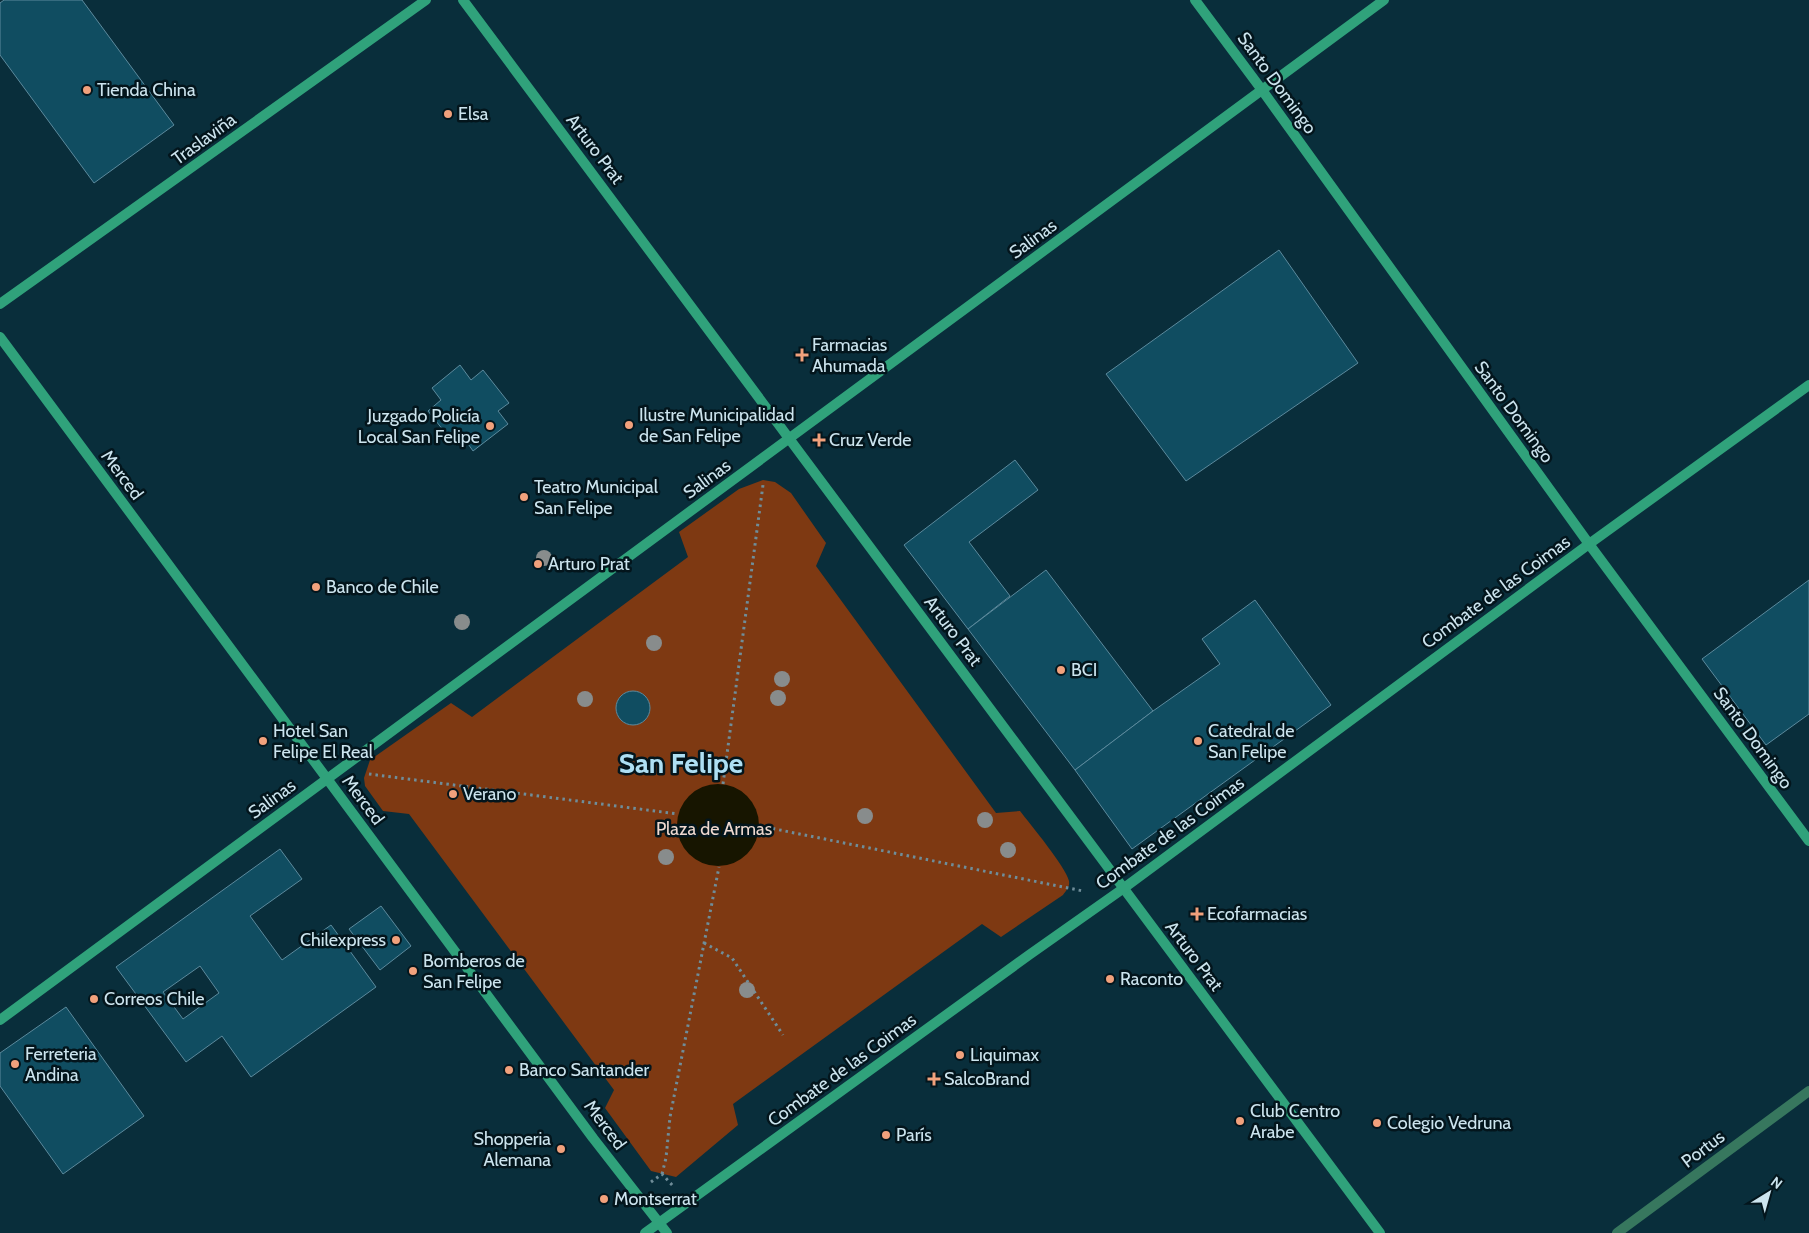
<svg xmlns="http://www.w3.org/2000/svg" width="1809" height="1233" viewBox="0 0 1809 1233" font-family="Cabin,sans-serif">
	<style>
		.green { fill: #7e3912 }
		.water { fill: #171500 }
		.building { fill: #104d61; stroke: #5c8a9d; fill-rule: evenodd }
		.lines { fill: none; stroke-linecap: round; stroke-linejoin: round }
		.path { stroke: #6f8d99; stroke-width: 3; stroke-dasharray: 2.5 4; stroke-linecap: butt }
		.street { stroke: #37775e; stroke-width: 10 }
		.secondary { stroke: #30a27b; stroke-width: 10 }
		.tree { fill: #888c8c }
		.poi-dot { fill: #f1a17c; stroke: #03151c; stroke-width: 2 }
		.labels { text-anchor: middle; stroke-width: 5; stroke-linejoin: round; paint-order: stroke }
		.street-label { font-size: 18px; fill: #cce4ee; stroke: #03151c }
		.poi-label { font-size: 18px; fill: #cce4ee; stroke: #03151c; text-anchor: start }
		.park-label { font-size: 18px; fill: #efd9cf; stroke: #03151c }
		.town-label { font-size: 28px; font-weight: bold; fill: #aedff3; stroke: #03151c }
	</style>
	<rect width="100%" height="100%" fill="#092e3b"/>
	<path class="green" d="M763,480L775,482L791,493L826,543L816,566L996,813L1020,811C1030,824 1066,867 1069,881C1070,887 1066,891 1063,895L1001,937L982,924L733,1104L738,1125L676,1177L651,1171L605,1108L614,1090L409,814L383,811L365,786L364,778L370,760L451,703L472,717L688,557L679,532L739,489Z"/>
	<circle class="water" cx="718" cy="825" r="41"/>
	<g class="building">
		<path d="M4,0H82L174,125L94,183L0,55V3Z"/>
		<path d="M1279,250L1358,363L1186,481L1106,374Z"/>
		<path d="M460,365L471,380L483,370L509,403L498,411L508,424L473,451L464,438L455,445L428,411L441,400L432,388Z"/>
		<path d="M1015,460L1038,490L969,542L1010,596L968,629L904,545Z"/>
		<path d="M1046,570L1153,711L1075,770L968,629Z"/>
		<path d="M1809,580V714L1766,745L1702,659Z"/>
		<path d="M1255,600L1331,705L1132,849L1075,770L1153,711L1220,664L1202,639Z"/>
		<circle cx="633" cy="708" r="17"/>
		<path d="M280,849L302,879L250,916L282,960L331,925L376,987L251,1077L222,1036L186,1062L116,967ZM200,966L219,993L183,1019L163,992Z"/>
		<path d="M381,906L411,946L380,970L349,929Z"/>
		<path d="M66,1007L144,1116L63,1174L0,1086V1053Z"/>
	</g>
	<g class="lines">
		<g class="path">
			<path d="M369,774L678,814"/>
			<path d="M723,784L763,485"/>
			<path d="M760,826L1083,891"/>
			<path d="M704,943L732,958L783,1035"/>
			<path d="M662,1174L666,1158L670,1117L719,867"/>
			<path d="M651,1182L662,1174L674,1187"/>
		</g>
		<path class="street" d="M1617,1233L1809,1091"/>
		<g class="secondary">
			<path d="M463,0L1380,1233"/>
			<path d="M1195,0L1262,90L1589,544L1809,841"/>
			<path d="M0,304L426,0"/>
			<path d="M0,337L593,1138L667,1233"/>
			<path d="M0,1020L1384,0"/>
			<path d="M645,1233L1029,955L1124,888L1589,544L1809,385"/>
		</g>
	</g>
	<g class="tree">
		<circle cx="544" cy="558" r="8"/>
		<circle cx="462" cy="622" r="8"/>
		<circle cx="654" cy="643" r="8"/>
		<circle cx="782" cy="679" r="8"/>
		<circle cx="778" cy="698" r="8"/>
		<circle cx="585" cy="699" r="8"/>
		<circle cx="865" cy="816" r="8"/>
		<circle cx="985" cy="820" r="8"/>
		<circle cx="1008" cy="850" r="8"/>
		<circle cx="666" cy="857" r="8"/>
		<circle cx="747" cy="990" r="8"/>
	</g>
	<g class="poi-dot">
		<circle cx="87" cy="90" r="5"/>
		<circle cx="448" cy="114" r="5"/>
		<path d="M799.5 347.5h5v5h5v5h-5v5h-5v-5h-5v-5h5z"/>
		<circle cx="629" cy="425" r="5"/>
		<circle cx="490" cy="426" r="5"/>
		<path d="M816.5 432.5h5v5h5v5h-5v5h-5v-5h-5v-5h5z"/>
		<circle cx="524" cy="497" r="5"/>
		<circle cx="538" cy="564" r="5"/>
		<circle cx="316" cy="587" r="5"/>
		<circle cx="1061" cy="670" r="5"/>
		<circle cx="263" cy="741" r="5"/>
		<circle cx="1198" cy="741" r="5"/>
		<circle cx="453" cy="794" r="5"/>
		<path d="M1194.5 906.5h5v5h5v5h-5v5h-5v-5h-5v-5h5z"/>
		<circle cx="396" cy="940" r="5"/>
		<circle cx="413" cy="971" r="5"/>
		<circle cx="1110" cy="979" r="5"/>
		<circle cx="94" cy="999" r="5"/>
		<circle cx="960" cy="1055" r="5"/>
		<circle cx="15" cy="1064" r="5"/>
		<circle cx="509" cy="1070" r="5"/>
		<path d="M931.5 1071.5h5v5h5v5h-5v5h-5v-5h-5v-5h5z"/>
		<circle cx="1240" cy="1121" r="5"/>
		<circle cx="1377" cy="1123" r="5"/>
		<circle cx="886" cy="1135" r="5"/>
		<circle cx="561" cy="1149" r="5"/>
		<circle cx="604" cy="1199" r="5"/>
	</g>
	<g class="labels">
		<g class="street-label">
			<text transform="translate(1277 83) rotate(54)" y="6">Santo Domingo</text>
			<text transform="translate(204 139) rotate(-36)" y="6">Traslaviña</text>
			<text transform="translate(595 149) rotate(53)" y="6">Arturo Prat</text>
			<text transform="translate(1033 239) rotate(-36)" y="6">Salinas</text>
			<text transform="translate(1514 412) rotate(54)" y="6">Santo Domingo</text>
			<text transform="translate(122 475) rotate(53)" y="6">Merced</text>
			<text transform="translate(707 479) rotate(-36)" y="6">Salinas</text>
			<text transform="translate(1496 592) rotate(-36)" y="6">Combate de las Coimas</text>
			<text transform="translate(953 631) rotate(53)" y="6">Arturo Prat</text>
			<text transform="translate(1753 738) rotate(54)" y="6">Santo Domingo</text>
			<text transform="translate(272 799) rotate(-36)" y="6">Salinas</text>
			<text transform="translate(363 800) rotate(53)" y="6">Merced</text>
			<text transform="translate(1170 833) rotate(-36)" y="6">Combate de las Coimas</text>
			<text transform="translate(1194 956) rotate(53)" y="6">Arturo Prat</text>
			<text transform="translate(842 1070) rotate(-36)" y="6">Combate de las Coimas</text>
			<text transform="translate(605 1125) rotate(53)" y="6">Merced</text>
			<text transform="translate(1703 1149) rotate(-37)" y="6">Portus</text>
		</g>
		<g class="poi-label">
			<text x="97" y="96">Tienda China</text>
			<text x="458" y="120">Elsa</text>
			<text x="812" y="351">Farmacias<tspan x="812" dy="21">Ahumada</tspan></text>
			<text x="639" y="421">Ilustre Municipalidad<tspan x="639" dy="21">de San Felipe</tspan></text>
			<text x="480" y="422" text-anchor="end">Juzgado Policía<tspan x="480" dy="21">Local San Felipe</tspan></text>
			<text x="829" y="446">Cruz Verde</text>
			<text x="534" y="493">Teatro Municipal<tspan x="534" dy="21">San Felipe</tspan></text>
			<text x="548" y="570">Arturo Prat</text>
			<text x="326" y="593">Banco de Chile</text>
			<text x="1071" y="676">BCI</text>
			<text x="273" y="737">Hotel San<tspan x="273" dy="21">Felipe El Real</tspan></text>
			<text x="1208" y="737">Catedral de<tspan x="1208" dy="21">San Felipe</tspan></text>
			<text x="463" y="800">Verano</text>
			<text x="1207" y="920">Ecofarmacias</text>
			<text x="386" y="946" text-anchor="end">Chilexpress</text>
			<text x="423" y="967">Bomberos de<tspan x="423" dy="21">San Felipe</tspan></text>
			<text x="1120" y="985">Raconto</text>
			<text x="104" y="1005">Correos Chile</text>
			<text x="25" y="1060">Ferreteria<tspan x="25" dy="21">Andina</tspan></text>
			<text x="970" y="1061">Liquimax</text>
			<text x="519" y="1076">Banco Santander</text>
			<text x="944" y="1085">SalcoBrand</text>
			<text x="1250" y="1117">Club Centro<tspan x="1250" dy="21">Arabe</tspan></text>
			<text x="1387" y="1129">Colegio Vedruna</text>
			<text x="896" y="1141">París</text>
			<text x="551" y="1145" text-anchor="end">Shopperia<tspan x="551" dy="21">Alemana</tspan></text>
			<text x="614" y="1205">Montserrat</text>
		</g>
		<g class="park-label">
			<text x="714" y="835">Plaza de Armas</text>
		</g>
		<g class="town-label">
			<text x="681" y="773">San Felipe</text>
		</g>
	</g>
	<g transform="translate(1769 1193) rotate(37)" stroke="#03151c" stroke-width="4" paint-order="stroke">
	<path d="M0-4L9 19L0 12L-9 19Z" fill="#cce4ee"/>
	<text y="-8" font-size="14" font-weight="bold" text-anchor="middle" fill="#cce4ee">N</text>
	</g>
</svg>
